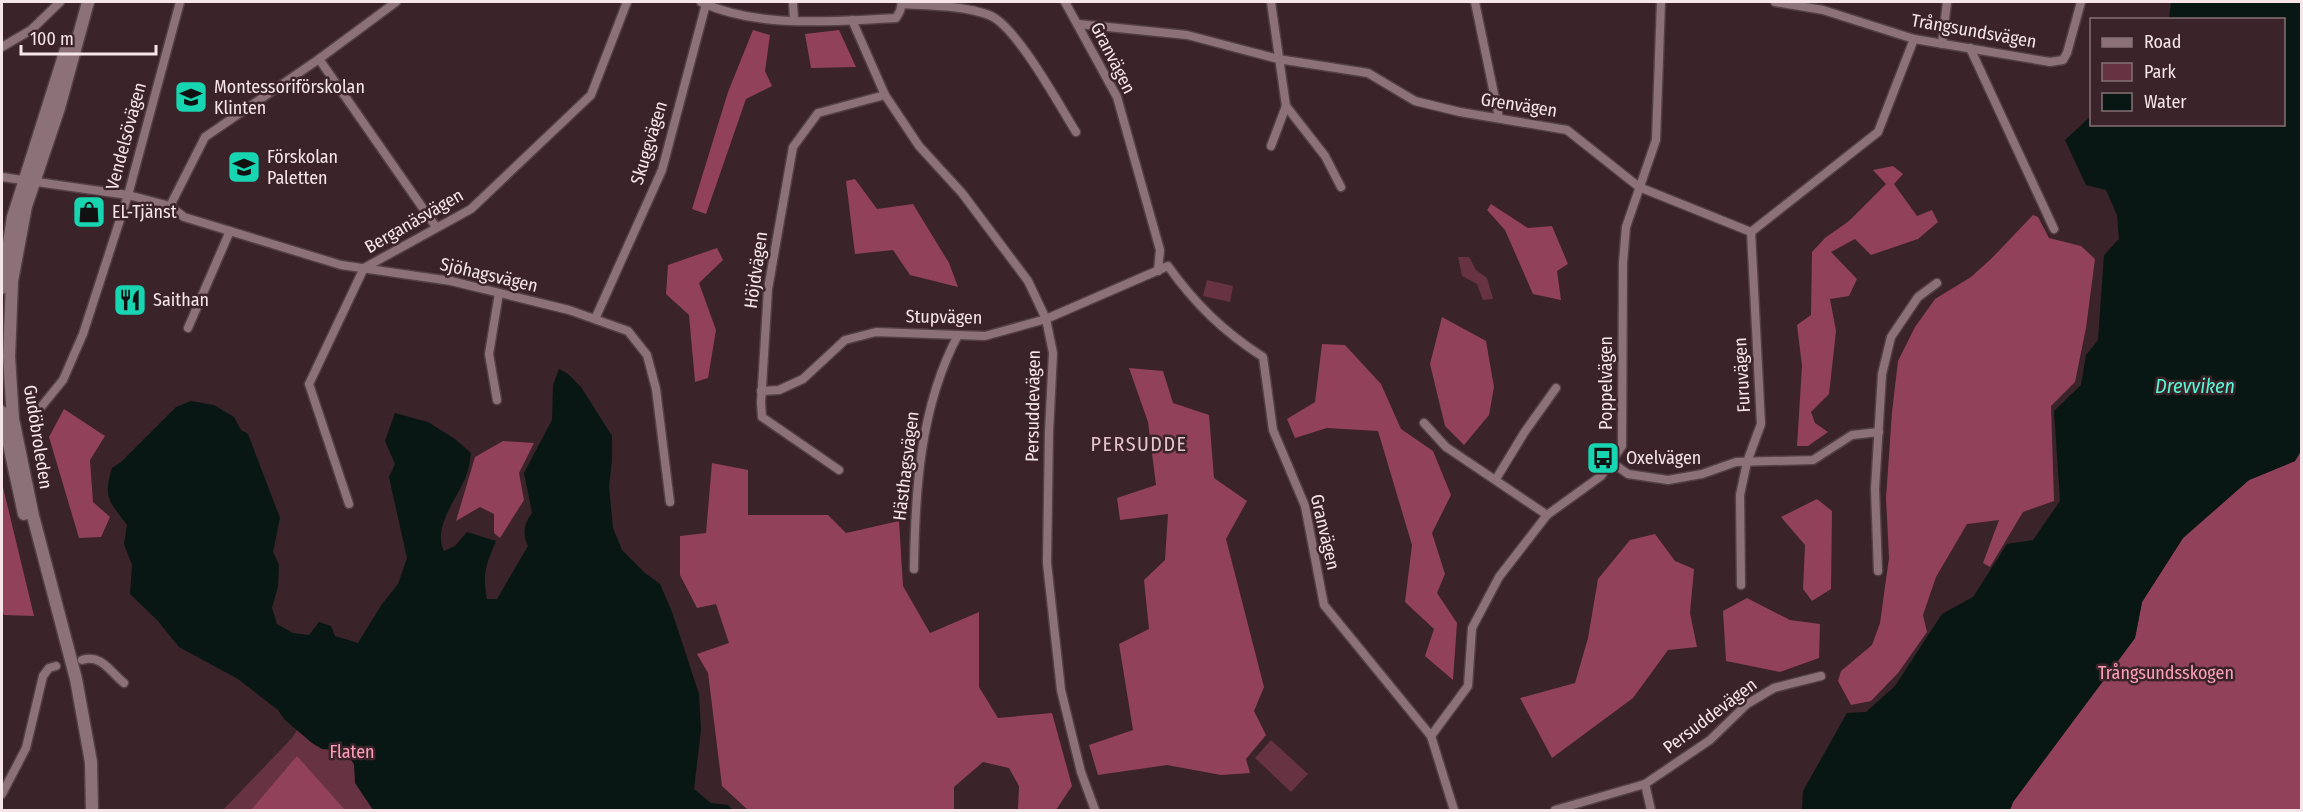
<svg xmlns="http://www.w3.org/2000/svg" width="2303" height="812" viewBox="0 0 2303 812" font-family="'Fira Sans Condensed',sans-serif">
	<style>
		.green { fill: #673343 }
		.forest { fill: #92415b }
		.water { fill: #081713 }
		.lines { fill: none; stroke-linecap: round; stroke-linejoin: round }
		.street-casing { stroke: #534046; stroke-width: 11 }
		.secondary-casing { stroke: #534046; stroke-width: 15 }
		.street { stroke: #8d7178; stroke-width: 8 }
		.secondary { stroke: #8d7178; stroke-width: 12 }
		.labels { text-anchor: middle; stroke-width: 5; stroke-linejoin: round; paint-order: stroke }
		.street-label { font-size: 18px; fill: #f6e5e9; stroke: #3a2329 }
		.poi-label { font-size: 18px; fill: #f6e5e9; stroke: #3a2329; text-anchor: start }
		.park-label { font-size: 18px; fill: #fda0ba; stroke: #3a2329 }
		.water-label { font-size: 20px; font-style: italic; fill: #57f8d5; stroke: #3a2329 }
		.neighbourhood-label { font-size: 20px; letter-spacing: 1.5px; fill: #e4c4cc; stroke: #3a2329 }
	</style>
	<rect width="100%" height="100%" fill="#3a2329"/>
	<g class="green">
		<path d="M1458,257H1469L1476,270L1487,278L1493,299L1483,300L1477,284L1462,276Z"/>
		<path d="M1207,280L1233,286L1230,302L1203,296Z"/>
		<path d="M327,682L559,810H223L292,738Z"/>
		<path d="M1271,740L1308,774L1291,792L1255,758Z"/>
	</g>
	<g class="forest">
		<path d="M753,30L770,35L765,71L772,86L746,99L706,214L692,209L728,92Z"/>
		<path d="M839,30L856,67L811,68L805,34Z"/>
		<path d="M1893,166L1903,174L1894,184L1917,216L1932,210L1938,222L1918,239L1871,255L1855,239L1831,252L1857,279L1849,296L1830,299L1836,331L1829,394L1811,412L1815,423L1828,432L1808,446H1797L1802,366L1797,325L1811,315L1812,252L1825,238L1849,221L1886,184L1873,170Z"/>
		<path d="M855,179L877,209L913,204L949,263L958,287L910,275L893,250L855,254L846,181Z"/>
		<path d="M1491,204L1528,228L1552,226L1568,264L1557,271L1561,300L1533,294L1505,230L1487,210Z"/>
		<path d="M2033,215L2038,217L2049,238L2081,246L2095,259L2086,328L2075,382L2051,406L2054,501L2023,512L1990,567L1983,563L1999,520L1967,524L1936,577L1923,615L1927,632L1898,673L1871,701L1851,705L1838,681L1841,671L1872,645L1880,623L1889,558L1886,498L1892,412L1898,361L1915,327L1935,299L1971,277L1992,258Z"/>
		<path d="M717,248L723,260L699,283L716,330L708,378L695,382L689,315L666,294L668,265Z"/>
		<path d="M1442,317L1486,341L1494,387L1489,415L1464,445L1445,426L1430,364Z"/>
		<path d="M1322,344L1345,345L1381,384L1401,429L1433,451L1451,495L1432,533L1445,574L1437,593L1457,623L1453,680L1425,656L1434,629L1405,602L1412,545L1378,431L1327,428L1295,438L1287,419L1315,402Z"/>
		<path d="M1129,368L1163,371L1173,403L1209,415L1214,478L1247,501L1226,539L1264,687L1254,711L1266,735L1246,759L1250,773L1221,775L1167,765L1098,775L1089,745L1133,730L1119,644L1149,629L1144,580L1165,560L1168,514L1120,520L1117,498L1156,485L1148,422Z"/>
		<path d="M64,409L105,436L90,460L93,502L110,517L101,537L79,538L49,437Z"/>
		<path d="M503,441L534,443L519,473L524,500L500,538L494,533V514L480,507L456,521L475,457Z"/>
		<path d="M2301,451V810H2010L2013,802L2135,638L2142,602L2183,538L2249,480L2295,461Z"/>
		<path d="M712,463L748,470V515H828L846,533L899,521L903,586L930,633L979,612V687L998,718L1052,713L1072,786L1056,810H1018L1019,786L1009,768L983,762L954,787V810H748L722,786L708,673L697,654L729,643L716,604L697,608L680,575V536L706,533Z"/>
		<path d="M2,483L34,616L4,615L2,612Z"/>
		<path d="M1817,499L1832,511L1831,589L1812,601L1803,589L1805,545L1781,517Z"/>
		<path d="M1655,534L1675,561L1694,569L1690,613L1697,647L1668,650L1633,698L1552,758L1520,698L1575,683L1588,638L1598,579L1630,540Z"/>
		<path d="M1747,598L1790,620L1820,624L1819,658L1780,672L1726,661L1723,611Z"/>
		<path d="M297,756L345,810H251Z"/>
	</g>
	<g class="water">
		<path d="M2171,2H2301V451L2295,461L2249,480L2183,538L2142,602L2135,638L2013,802L2010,810H1802L1803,791L1847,713L1866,712L1895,686L1942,614L1973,597L2007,544L2033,540L2060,501L2054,411L2081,385L2086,355L2098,340L2104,255L2119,239L2117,215L2106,190L2086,185L2065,140L2091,116L2092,124H2284V20L2169,19Z"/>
		<path d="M559,369L568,374L581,387L612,436V460L609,487L613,528L622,550L645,573L660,584L672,612L699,694L701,730L694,789L711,803L728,805L733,810H373L355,783L354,764L344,751L322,749L312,743L285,720L278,710L238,679L179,647L157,620L130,594L132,565L124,544L127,525C109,501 103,498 112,468L121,462L176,407L191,401L214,405L234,417L241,430L248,434L280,518L273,552L279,565L278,586L272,608L277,624L293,633L309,635L319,622L331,626L335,636L358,643L382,604L398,584L407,558L389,477L395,464L385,441L395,413L428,422L455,439L471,453C470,460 469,469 466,476C458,498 432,527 444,551L455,546L467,532L496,541C486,565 482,573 487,599H497L528,546C522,534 524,523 532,513L524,473L552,420L553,385Z"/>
	</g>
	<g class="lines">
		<g class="street-casing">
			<g id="street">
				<path d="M701,2C759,29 833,21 896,18L900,11L902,2"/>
				<path d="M793,2L794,20"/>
				<path d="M1065,2L1117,97L1160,250L1158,271"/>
				<path d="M1271,2L1286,106L1271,146"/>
				<path d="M1475,2L1499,118"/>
				<path d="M1775,2L1823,10L1914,39L2050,62L2063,60L2067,53L2081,2"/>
				<path d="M902,4C930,6 962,5 989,15C1016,25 1059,105 1076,132"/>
				<path d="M852,20L885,95L919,146L962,193L1028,281L1046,319L1053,353L1049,432L1047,563L1061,690L1081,772L1095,810"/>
				<path d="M1078,24L1187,35L1278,59L1368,73L1415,101L1460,112L1567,130L1639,187L1751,232L1878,132L1914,39"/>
				<path d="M1942,44L1947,2"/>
				<path d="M2,47L31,30L60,2"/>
				<path d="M1970,48L2054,229"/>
				<path d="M319,59L436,227"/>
				<path d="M1286,106L1325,156L1341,187"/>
				<path d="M2,177L128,195L170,206L205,137L319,59L396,2"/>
				<path d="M170,206L184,217L341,265L451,281L569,310L628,331L647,355L656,389L670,502"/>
				<path d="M595,319L662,170L706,4"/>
				<path d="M188,328L230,231"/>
				<path d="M761,391L779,390L803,379L845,340L876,332L985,336L1046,319L1168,266C1195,304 1224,332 1263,357L1273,430L1305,506L1324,605L1431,736L1454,810"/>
				<path d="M497,400L489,354L499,293"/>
				<path d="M41,407L63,380L83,334L128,195L180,2"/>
				<path d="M1424,423L1446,447L1547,515"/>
				<path d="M1611,462L1628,474L1668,480L1702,474L1736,462L1813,460L1852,435L1879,432"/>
				<path d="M839,470L762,417L761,403L768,289L793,147L818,113L885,95"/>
				<path d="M1496,479L1524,433L1556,388"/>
				<path d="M349,504L309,384L364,268L471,209L591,95L627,2"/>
				<path d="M914,569C915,490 920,407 958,335"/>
				<path d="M1878,571L1875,489L1882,374L1891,337L1918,297L1937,283"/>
				<path d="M1741,585L1740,495L1747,462L1761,424L1751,232"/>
				<path d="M82,660C102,654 110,672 124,683"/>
				<path d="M1431,736L1468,686L1472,628L1499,577L1547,515L1601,476L1622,446L1623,263L1626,227L1656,140L1661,2"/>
				<path d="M1645,784L1651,810"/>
				<path d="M2,794L26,748L43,676L49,668L56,666"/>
				<path d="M1555,810L1645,784L1710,740L1747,704L1774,688L1821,676"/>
			</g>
		</g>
		<g class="secondary-casing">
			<g id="secondary">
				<path d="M88,2L59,108L26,206L12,281L9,357L13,419L33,516L76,679L91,762L92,810"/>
				<path d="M2,288L13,217L69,40"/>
				<path d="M2,412L24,514"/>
			</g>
		</g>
		<use href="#street" class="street"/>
		<use href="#secondary" class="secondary"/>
	</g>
	<defs>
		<g id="school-square" transform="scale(1.725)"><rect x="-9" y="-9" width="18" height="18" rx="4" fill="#18d5b2" stroke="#3a2329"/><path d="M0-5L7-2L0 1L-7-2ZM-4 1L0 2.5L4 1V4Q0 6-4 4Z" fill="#111"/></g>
		<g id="shop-square" transform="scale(1.725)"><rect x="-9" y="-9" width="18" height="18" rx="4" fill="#18d5b2" stroke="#3a2329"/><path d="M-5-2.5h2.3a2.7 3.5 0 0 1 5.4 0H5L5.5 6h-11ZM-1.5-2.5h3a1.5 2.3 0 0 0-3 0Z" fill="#111"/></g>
		<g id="restaurant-square" transform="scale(1.725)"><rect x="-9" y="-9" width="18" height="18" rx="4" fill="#18d5b2" stroke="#3a2329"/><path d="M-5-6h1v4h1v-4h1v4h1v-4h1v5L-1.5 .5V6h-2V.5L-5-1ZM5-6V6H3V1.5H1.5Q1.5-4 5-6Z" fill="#111"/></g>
		<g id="bus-square" transform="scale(1.725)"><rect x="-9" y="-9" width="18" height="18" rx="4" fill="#18d5b2" stroke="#3a2329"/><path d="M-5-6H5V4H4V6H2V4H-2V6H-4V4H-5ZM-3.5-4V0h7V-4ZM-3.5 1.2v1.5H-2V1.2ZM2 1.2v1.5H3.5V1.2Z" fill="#111"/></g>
	</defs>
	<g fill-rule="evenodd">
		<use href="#school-square" x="191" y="97"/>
		<use href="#school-square" x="244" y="167"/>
		<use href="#shop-square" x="89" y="212"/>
		<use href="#restaurant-square" x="130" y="300"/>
		<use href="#bus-square" x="1603" y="458"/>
	</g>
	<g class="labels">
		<g class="street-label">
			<text transform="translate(1974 31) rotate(10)" y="6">Trångsundsvägen</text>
			<text transform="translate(1113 58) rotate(63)" y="6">Granvägen</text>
			<text transform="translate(1519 105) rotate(9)" y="6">Grenvägen</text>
			<text transform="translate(126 136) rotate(-75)" y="6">Vendelsövägen</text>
			<text transform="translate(649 143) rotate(-73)" y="6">Skuggvägen</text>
			<text transform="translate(414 221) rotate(-30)" y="6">Berganäsvägen</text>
			<text transform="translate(756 270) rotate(-82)" y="6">Höjdvägen</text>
			<text transform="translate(489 275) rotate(13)" y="6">Sjöhagsvägen</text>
			<text transform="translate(944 317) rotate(1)" y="6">Stupvägen</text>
			<text transform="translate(1742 375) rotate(-93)" y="6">Furuvägen</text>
			<text transform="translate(1606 383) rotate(-90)" y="6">Poppelvägen</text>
			<text transform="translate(1033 406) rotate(-89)" y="6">Persuddevägen</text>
			<text transform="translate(38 437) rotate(81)" y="6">Gudöbroleden</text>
			<text transform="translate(906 466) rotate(-83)" y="6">Hästhagsvägen</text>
			<text transform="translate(1325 532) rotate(77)" y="6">Granvägen</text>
			<text transform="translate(1710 716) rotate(-37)" y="6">Persuddevägen</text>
		</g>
		<g class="poi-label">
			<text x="214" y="93">Montessoriförskolan<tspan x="214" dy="21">Klinten</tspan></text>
			<text x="267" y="163">Förskolan<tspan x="267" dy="21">Paletten</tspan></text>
			<text x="112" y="218">EL-Tjänst</text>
			<text x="153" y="306">Saithan</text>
			<text x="1626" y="464">Oxelvägen</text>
		</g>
		<g class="park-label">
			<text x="2166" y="679">Trångsundsskogen</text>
			<text x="352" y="758">Flaten</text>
		</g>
		<g class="water-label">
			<text x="2195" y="393">Drevviken</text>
		</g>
		<g class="neighbourhood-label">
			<text x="1139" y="451">PERSUDDE</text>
		</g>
	</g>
	<rect width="2303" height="812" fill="none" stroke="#f6e5e9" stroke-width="6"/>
	<rect x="2090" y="18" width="195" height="108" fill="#3a2329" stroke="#857176" stroke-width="1.5"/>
	<rect x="2102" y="38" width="30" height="9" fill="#8d7178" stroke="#857176" stroke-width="1.5"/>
	<text x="2144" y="48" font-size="18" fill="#f6e5e9">Road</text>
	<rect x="2102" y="63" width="30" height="18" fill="#673343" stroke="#857176" stroke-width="1.5"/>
	<text x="2144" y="78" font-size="18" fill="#f6e5e9">Park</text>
	<rect x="2102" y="93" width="30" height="18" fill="#081713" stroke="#857176" stroke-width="1.5"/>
	<text x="2144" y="108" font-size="18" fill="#f6e5e9">Water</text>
	<path d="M21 45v9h135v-9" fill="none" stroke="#f6e5e9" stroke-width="3"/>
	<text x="30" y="45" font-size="18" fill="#f6e5e9" stroke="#3a2329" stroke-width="4.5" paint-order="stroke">100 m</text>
</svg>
